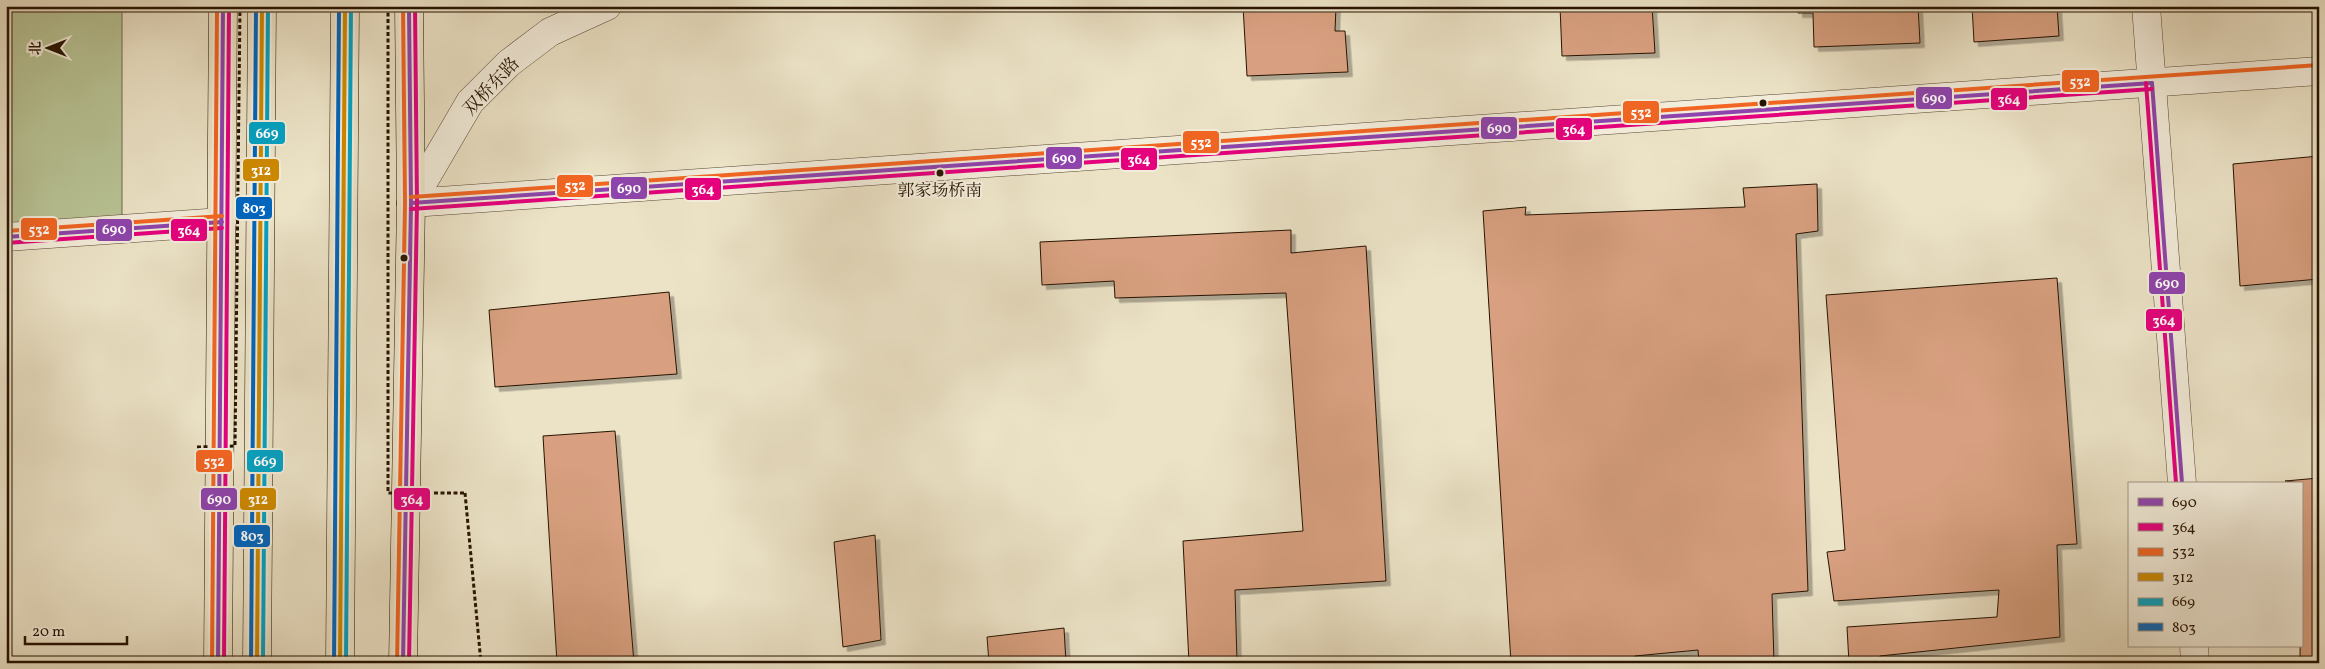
<svg xmlns="http://www.w3.org/2000/svg" width="2325" height="669" viewBox="0 0 2325 669" font-family="Vollkorn,'Noto Serif SC',serif">
	<style>
		.green { fill: #b8c395; stroke: #6f6b4b }
		.building { fill: #d8a080; stroke: #261301; filter: url(#shadow) }
		.lines { fill: none; stroke-linecap: round; stroke-linejoin: round }
		.minor-casing { stroke: #584732; stroke-width: 29 }
		.major-casing { stroke: #261301; stroke-width: 29 }
		.highway-casing { stroke: #261301; stroke-width: 29 }
		.path { stroke: #261301; stroke-width: 3; stroke-dasharray: 4 2.5; stroke-linecap: butt }
		.minor { stroke: #f3eddb; stroke-width: 28 }
		.major { stroke: #ece3c7; stroke-width: 28 }
		.highway { stroke: #ece3c7; stroke-width: 28 }
		.path-bridge { stroke: #261301; stroke-width: 3; stroke-dasharray: 4 2.5; stroke-linecap: butt }
		.bus-1-casing { stroke: #f3eddb; stroke-width: 8 }
		.bus-2-casing { stroke: #f3eddb; stroke-width: 8 }
		.bus-3-casing { stroke: #f3eddb; stroke-width: 8 }
		.bus-4-casing { stroke: #f3eddb; stroke-width: 8 }
		.bus-5-casing { stroke: #f3eddb; stroke-width: 8 }
		.bus-6-casing { stroke: #f3eddb; stroke-width: 8 }
		.bus-1 { stroke: #8e44ad; stroke-width: 4 }
		.bus-2 { stroke: #e5007d; stroke-width: 4 }
		.bus-3 { stroke: #f26522; stroke-width: 4 }
		.bus-4 { stroke: #cd8900; stroke-width: 4 }
		.bus-5 { stroke: #02a2c4; stroke-width: 4 }
		.bus-6 { stroke: #0065bd; stroke-width: 4 }
		.bus-dot { fill: #261301; stroke: #f3eddb; stroke-width: 2 }
		.labels { text-anchor: middle; stroke-width: 4; stroke-linejoin: round; paint-order: stroke }
		.bus-label { font-size: 17px; fill: #261301; stroke: #f3eddb }
		.street-label { font-size: 18px; fill: #261301; stroke: #f3eddb }
		.line-badge { stroke: #f3eddb; stroke-width: 2 }
		.badge-label { font-size: 14px; text-anchor: middle; font-weight: bold; fill: #fff }
	</style>
	<defs>
		<filter id="shadow"><feDropShadow dx="4.5" dy="4.5" stdDeviation="0" flood-color="#0004"/></filter>
	</defs>
	<rect width="100%" height="100%" fill="#ece3c7"/>
	<filter id="stains"><feTurbulence type="fractalNoise" baseFrequency=".004" numOctaves="4"/><feColorMatrix values="0 0 0 0 .2 0 0 0 0 .09 0 0 0 0 .02 0 0 0 .5 -.17"/></filter>
	<radialGradient id="worn" r=".72"><stop offset=".6" stop-color="#630" stop-opacity="0"/><stop offset="1" stop-color="#630" stop-opacity=".3"/></radialGradient>
	<path class="green" d="M6,6H122V230L6,234Z"/>
	<g class="building">
		<path d="M1243,6H1336L1335,31H1345L1348,72L1247,76Z"/>
		<path d="M1560,6H1652L1655,53L1562,56Z"/>
		<path d="M1798,6H1918L1920,43L1814,47L1813,13H1798Z"/>
		<path d="M1972,6H2057L2059,36L1974,42Z"/>
		<path d="M2319,156V279L2240,286L2233,164Z"/>
		<path d="M1817,184L1818,231L1796,234L1808,591L1772,594L1774,663H1699L1698,650L1635,656L1636,663H1511L1483,211L1526,207L1525,215L1745,207L1743,188Z"/>
		<path d="M1291,230V253L1366,246L1386,581L1235,590L1237,662L1275,659V663H1189L1183,541L1303,531L1286,293L1115,298L1114,281L1042,285L1040,242Z"/>
		<path d="M2057,278L2077,544L2057,545L2060,637L1880,656V663H1849L1847,627L1997,617L1999,590L1834,601L1827,552L1845,550L1826,295Z"/>
		<path d="M669,292L677,374L495,387L489,310Z"/>
		<path d="M615,431L634,663H557L543,436Z"/>
		<path d="M2319,478V663H2300L2301,483L2285,481Z"/>
		<path d="M875,535L881,640L843,647L834,542Z"/>
		<path d="M1064,628L1066,663H989L987,637Z"/>
		<path d="M1136,658L1137,663H1097Z"/>
	</g>
	<g class="lines">
		<g class="minor-casing">
			<g id="minor">
				<path d="M2146,6L2182,483"/>
				<path d="M411,203L2319,71"/>
				<path d="M411,203L470,102L509,63L550,32L607,6"/>
				<path d="M6,237L222,222"/>
				<path d="M2194,645L2195,663"/>
			</g>
		</g>
		<g class="major-casing">
			<g id="major">
				<path d="M218,663L223,6"/>
				<path d="M403,663L411,203L409,6"/>
			</g>
		</g>
		<g class="highway-casing">
			<g id="highway">
				<path d="M257,663L262,6"/>
				<path d="M340,663L345,6"/>
			</g>
		</g>
		<path class="path" d="M465,493L481,663"/>
		<use href="#minor" class="minor"/>
		<use href="#major" class="major"/>
		<use href="#highway" class="highway"/>
		<g class="path-bridge">
			<path d="M388,6V493H465"/>
			<path d="M197,447L235,446L240,6"/>
		</g>
		<g class="bus-1-casing">
			<g id="bus-1">
				<path d="M2152,83L2182,483"/>
				<path d="M411,203L2152,83"/>
				<path d="M6,237L222,222"/>
				<path d="M218,663L223,6"/>
				<path d="M403,663L411,203L409,6"/>
			</g>
		</g>
		<g class="bus-2-casing">
			<g id="bus-2">
				<path d="M2146,83L2176,483"/>
				<path d="M411,209L2152,89"/>
				<path d="M6,243L222,228"/>
				<path d="M224,663L229,6"/>
				<path d="M409,663L417,203L415,6"/>
			</g>
		</g>
		<g class="bus-3-casing">
			<g id="bus-3">
				<path d="M411,197L2319,65"/>
				<path d="M6,231L222,216"/>
				<path d="M212,663L217,6"/>
				<path d="M397,663L405,203L403,6"/>
			</g>
		</g>
		<g class="bus-4-casing">
			<g id="bus-4">
				<path d="M257,663L262,6"/>
				<path d="M340,663L345,6"/>
			</g>
		</g>
		<g class="bus-5-casing">
			<g id="bus-5">
				<path d="M263,663L268,6"/>
				<path d="M346,663L351,6"/>
			</g>
		</g>
		<g class="bus-6-casing">
			<g id="bus-6">
				<path d="M251,663L256,6"/>
				<path d="M334,663L339,6"/>
			</g>
		</g>
		<use href="#bus-1" class="bus-1"/>
		<use href="#bus-2" class="bus-2"/>
		<use href="#bus-3" class="bus-3"/>
		<use href="#bus-4" class="bus-4"/>
		<use href="#bus-5" class="bus-5"/>
		<use href="#bus-6" class="bus-6"/>
	</g>
	<g class="bus-dot">
		<circle cx="1763" cy="103" r="4.5"/>
		<circle cx="940" cy="173" r="4.5"/>
		<circle cx="404" cy="258" r="4.5"/>
	</g>
	<g class="labels">
		<g class="bus-label">
			<text x="940" y="196">郭家场桥南</text>
		</g>
		<g class="street-label">
			<text transform="translate(491 86) rotate(-47)" y="6">双桥东路</text>
		</g>
	</g>
	<g class="line-badge">
		<rect x="2061" y="69" width="39" height="24" rx="5" fill="#f26522"/>
		<rect x="1915" y="86" width="38" height="24" rx="5" fill="#8e44ad"/>
		<rect x="1990" y="87" width="38" height="24" rx="5" fill="#e5007d"/>
		<rect x="1622" y="100" width="38" height="24" rx="5" fill="#f26522"/>
		<rect x="1480" y="116" width="38" height="24" rx="5" fill="#8e44ad"/>
		<rect x="1555" y="117" width="38" height="24" rx="5" fill="#e5007d"/>
		<rect x="248" y="121" width="38" height="24" rx="5" fill="#02a2c4"/>
		<rect x="1182" y="130" width="38" height="24" rx="5" fill="#f26522"/>
		<rect x="1045" y="146" width="38" height="24" rx="5" fill="#8e44ad"/>
		<rect x="1120" y="147" width="38" height="24" rx="5" fill="#e5007d"/>
		<rect x="242" y="158" width="38" height="24" rx="5" fill="#cd8900"/>
		<rect x="556" y="174" width="38" height="24" rx="5" fill="#f26522"/>
		<rect x="610" y="176" width="38" height="24" rx="5" fill="#8e44ad"/>
		<rect x="684" y="177" width="38" height="24" rx="5" fill="#e5007d"/>
		<rect x="235" y="196" width="38" height="24" rx="5" fill="#0065bd"/>
		<rect x="20" y="217" width="38" height="24" rx="5" fill="#f26522"/>
		<rect x="95" y="218" width="38" height="24" rx="5" fill="#8e44ad"/>
		<rect x="170" y="218" width="38" height="24" rx="5" fill="#e5007d"/>
		<rect x="2148" y="271" width="38" height="24" rx="5" fill="#8e44ad"/>
		<rect x="2145" y="308" width="38" height="24" rx="5" fill="#e5007d"/>
		<rect x="195" y="449" width="38" height="24" rx="5" fill="#f26522"/>
		<rect x="246" y="449" width="38" height="24" rx="5" fill="#02a2c4"/>
		<rect x="200" y="487" width="38" height="24" rx="5" fill="#8e44ad"/>
		<rect x="239" y="487" width="38" height="24" rx="5" fill="#cd8900"/>
		<rect x="393" y="487" width="38" height="24" rx="5" fill="#e5007d"/>
		<rect x="233" y="524" width="38" height="24" rx="5" fill="#0065bd"/>
	</g>
	<g class="badge-label">
		<text x="2080" y="86">532</text>
		<text x="1934" y="103">690</text>
		<text x="2009" y="104">364</text>
		<text x="1641" y="117">532</text>
		<text x="1499" y="133">690</text>
		<text x="1574" y="134">364</text>
		<text x="267" y="138">669</text>
		<text x="1201" y="147">532</text>
		<text x="1064" y="163">690</text>
		<text x="1139" y="164">364</text>
		<text x="261" y="175">312</text>
		<text x="575" y="190">532</text>
		<text x="629" y="193">690</text>
		<text x="703" y="194">364</text>
		<text x="254" y="213">803</text>
		<text x="39" y="234">532</text>
		<text x="114" y="234">690</text>
		<text x="189" y="235">364</text>
		<text x="2167" y="288">690</text>
		<text x="2164" y="325">364</text>
		<text x="214" y="466">532</text>
		<text x="265" y="466">669</text>
		<text x="219" y="504">690</text>
		<text x="258" y="504">312</text>
		<text x="412" y="504">364</text>
		<text x="252" y="541">803</text>
	</g>
	<rect width="2325" height="669" fill="none" stroke="#ece3c7" stroke-width="25"/>
	<rect x="8" y="8" width="2310" height="654" fill="none" stroke="#261301" stroke-width="2.5"/>
	<rect x="12" y="12" width="2300" height="644" fill="none" stroke="#261301"/>
	<rect x="2128" y="482" width="175" height="165" fill="#f3eddb" stroke="#a19684"/>
	<rect x="2138" y="498" width="25" height="8" fill="#8e44ad" stroke="#a19684"/>
	<text x="2172" y="507" font-size="15" fill="#261301">690</text>
	<rect x="2138" y="523" width="25" height="8" fill="#e5007d" stroke="#a19684"/>
	<text x="2172" y="532" font-size="15" fill="#261301">364</text>
	<rect x="2138" y="548" width="25" height="8" fill="#f26522" stroke="#a19684"/>
	<text x="2172" y="556" font-size="15" fill="#261301">532</text>
	<rect x="2138" y="573" width="25" height="8" fill="#cd8900" stroke="#a19684"/>
	<text x="2172" y="582" font-size="15" fill="#261301">312</text>
	<rect x="2138" y="598" width="25" height="8" fill="#02a2c4" stroke="#a19684"/>
	<text x="2172" y="606" font-size="15" fill="#261301">669</text>
	<rect x="2138" y="623" width="25" height="8" fill="#0065bd" stroke="#a19684"/>
	<text x="2172" y="632" font-size="15" fill="#261301">803</text>
	<g transform="translate(48 48) rotate(270)" stroke="#f3eddb" stroke-width="4" paint-order="stroke">
	<path d="M0-4L9 19L0 12L-9 19Z" fill="#261301"/>
	<text y="-8" font-size="14" font-weight="bold" text-anchor="middle" fill="#261301">北</text>
	</g>
	<path d="M25 636v8h102v-8" fill="none" stroke="#261301" stroke-width="2.5"/>
	<text x="32" y="636" font-size="15" fill="#261301" stroke="#f3eddb" stroke-width="4" paint-order="stroke">20 m</text>
	<rect width="100%" height="100%" filter="url(#stains)"/>
	<rect width="100%" height="100%" fill="url(#worn)"/>
</svg>
